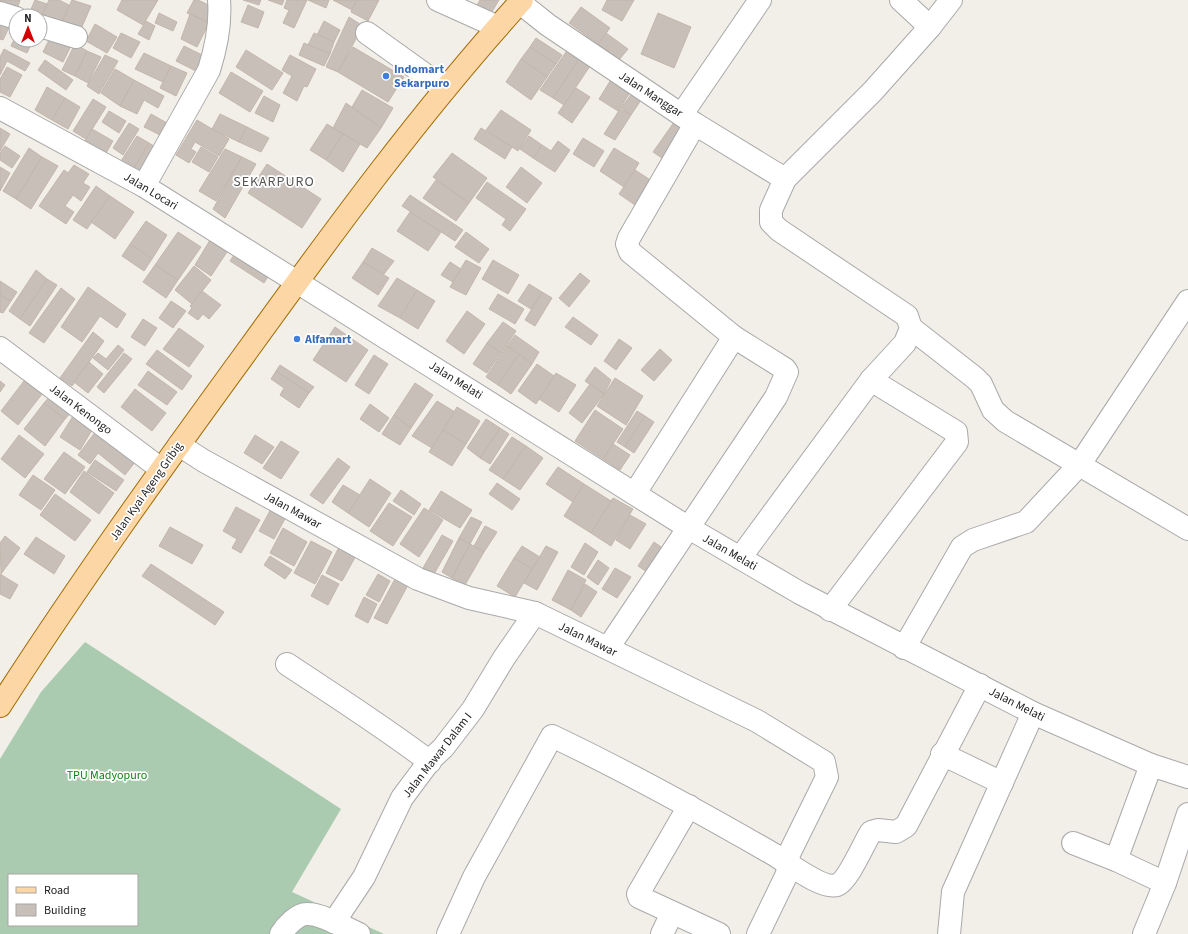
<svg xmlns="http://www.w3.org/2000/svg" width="1188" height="934" viewBox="0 0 1188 934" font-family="'Source Sans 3',sans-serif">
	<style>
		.cemetery { fill: #aacbaf; fill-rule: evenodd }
		.building { fill: #c7bfb8; stroke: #c4b6ab }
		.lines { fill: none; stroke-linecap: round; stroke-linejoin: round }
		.minor-casing { stroke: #a9a9a9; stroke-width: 24 }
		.major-casing { stroke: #a06b00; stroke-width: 24 }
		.minor { stroke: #fff; stroke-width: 22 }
		.major { stroke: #fcd6a4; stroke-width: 22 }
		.shop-dot { fill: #3f7fe0; stroke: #fff; stroke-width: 1.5 }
		.labels { text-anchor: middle; stroke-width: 3.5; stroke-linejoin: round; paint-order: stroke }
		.shop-label { font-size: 12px; font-weight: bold; fill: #366cbe; stroke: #fff; text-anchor: start }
		.street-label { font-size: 12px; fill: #222; stroke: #fff }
		.park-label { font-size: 12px; fill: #0c8416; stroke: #fff }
		.quarter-label { font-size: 14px; letter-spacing: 1px; fill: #555; stroke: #fff }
	</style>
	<rect width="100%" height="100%" fill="#f2efe9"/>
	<path class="cemetery" d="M85,642L341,809L292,892L384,934H0V759L41,692ZM9,875H137V925H9Z"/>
	<g class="building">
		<path d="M0,0H20L15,15L0,9Z"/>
		<path d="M35,0L47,4L40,20V16H28Z"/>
		<path d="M49,0H59L69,5L59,29L40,20Z"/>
		<path d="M72,0L91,6L78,36L59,29Z"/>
		<path d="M122,0H158L143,25L117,10Z"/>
		<path d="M194,0H198L219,10L211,24L187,13Z"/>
		<path d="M243,0H261L259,5Z"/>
		<path d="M268,0H284L282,5Z"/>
		<path d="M287,0H307L294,28L283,23L289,10L284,8Z"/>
		<path d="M308,0H329L326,8Z"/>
		<path d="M333,0H357L352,10Z"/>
		<path d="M357,0H379L368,21L351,12Z"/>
		<path d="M480,0H499L490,15L476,7Z"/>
		<path d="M607,0H634L622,21L602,10Z"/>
		<path d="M248,5L264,12L258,28L241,22Z"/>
		<path d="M581,7L610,28L598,44L569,23Z"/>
		<path d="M159,13L177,22L173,31L155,23Z"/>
		<path d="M658,13L691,27L674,68L641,54Z"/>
		<path d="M190,14L209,23L197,47L181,39Z"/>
		<path d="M349,17L363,26L338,72L326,67Z"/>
		<path d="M0,18L11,23L3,40L0,39Z"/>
		<path d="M146,21L155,26L149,40L138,34Z"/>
		<path d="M324,21L340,30L334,42L317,35Z"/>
		<path d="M95,24L117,37L107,53L86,41Z"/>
		<path d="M121,33L140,42L131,58L113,48Z"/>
		<path d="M314,33L334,42L330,54L308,45Z"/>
		<path d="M606,33L628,49L619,60L598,44Z"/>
		<path d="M16,35V40H33L27,53L11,46Z"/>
		<path d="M51,36L71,46L63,62L43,52Z"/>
		<path d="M536,38L562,55L556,64L530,47Z"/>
		<path d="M304,43L330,54L324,66L299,55Z"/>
		<path d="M75,44L87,51L75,76L62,70Z"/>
		<path d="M184,46L208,58L200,73L176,61Z"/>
		<path d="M353,47L404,77L388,102L338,72Z"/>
		<path d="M530,47L556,64L547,77L521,59Z"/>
		<path d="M4,49L30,63L25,71L7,61L0,75V57Z"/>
		<path d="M246,50L283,73L272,90L236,67Z"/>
		<path d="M87,51L101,57L88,83L75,76Z"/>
		<path d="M566,52L579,59L553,98L540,90Z"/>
		<path d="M144,53L171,66L163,82L135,69Z"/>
		<path d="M105,55L118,61L99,94L87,86Z"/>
		<path d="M290,55L316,69L307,87L304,86L297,101L283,93L292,76L282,70Z"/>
		<path d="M521,59L547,77L531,100L506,82Z"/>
		<path d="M579,59L590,66L564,105L553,98Z"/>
		<path d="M45,60L73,80L66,90L38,70Z"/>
		<path d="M171,66L187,73L176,96L160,88Z"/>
		<path d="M7,67L22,75L10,97L0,92V79Z"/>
		<path d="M115,69L134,80L120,106L101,93Z"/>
		<path d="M231,72L263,91L250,112L219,93Z"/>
		<path d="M612,78L631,91L618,111L599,99Z"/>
		<path d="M134,80L164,96L158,108L144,100L137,114L120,106Z"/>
		<path d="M47,87L65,98L52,120L35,110Z"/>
		<path d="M576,88L590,97L572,123L558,113Z"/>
		<path d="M636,88L645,94L631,115L621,108Z"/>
		<path d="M362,90L393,108L381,128L352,107Z"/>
		<path d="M264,96L280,105L273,122L255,113Z"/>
		<path d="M65,98L80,107L68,129L52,120Z"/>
		<path d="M93,99L106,107L86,139L73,131Z"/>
		<path d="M346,103L381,128L367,148L333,128Z"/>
		<path d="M620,109L631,115L615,140L604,134Z"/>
		<path d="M501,110L531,130L518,151L486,130Z"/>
		<path d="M109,111L126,121L119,133L102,122Z"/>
		<path d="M151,114L167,123L160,135L144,127Z"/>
		<path d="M220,114L247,127L239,142L212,129Z"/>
		<path d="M677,118L692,128L668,162L653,152Z"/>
		<path d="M197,120L229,139L219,156L195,142L191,149L196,152L189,163L176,155Z"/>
		<path d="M129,123L139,129L123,155L113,148Z"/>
		<path d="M327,124L343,134L326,160L310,150Z"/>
		<path d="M247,127L269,138L261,152L239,142Z"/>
		<path d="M0,128L10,134L0,151Z"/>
		<path d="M481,128L512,147L505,159L474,139Z"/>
		<path d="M92,129L113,141L106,153L85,141Z"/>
		<path d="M343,134L360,144L343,172L326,160Z"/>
		<path d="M137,136L149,143L134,168L121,161Z"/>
		<path d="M529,136L542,145L533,158L520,149Z"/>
		<path d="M583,138L604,151L594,167L573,154Z"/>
		<path d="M558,141L570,150L555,172L533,158L542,145L551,151Z"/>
		<path d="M149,143L160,150L145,175L134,168Z"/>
		<path d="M5,146L20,156L12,168L0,160V153Z"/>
		<path d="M201,147L218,157L209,172L192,162Z"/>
		<path d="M29,148L42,157L16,199L3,191Z"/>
		<path d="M614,148L639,163L624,187L600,171Z"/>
		<path d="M225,149L242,157L216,201L199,191Z"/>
		<path d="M452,153L487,178L469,203L433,177Z"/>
		<path d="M42,157L58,166L31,209L16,199Z"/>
		<path d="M242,157L256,164L225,218L213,209Z"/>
		<path d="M267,164L321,199L302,228L248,193Z"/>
		<path d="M74,165L89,174L83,183L90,187L81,201L73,195L65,206L74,212L66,224L39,206L64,170L68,173Z"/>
		<path d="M0,167L10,173L0,191Z"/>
		<path d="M521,167L542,183L527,203L506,187Z"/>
		<path d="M635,170L652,181L635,205L619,194Z"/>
		<path d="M436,180L469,203L456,221L423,198Z"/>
		<path d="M487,182L526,209L510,231L502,225L506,219L476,198Z"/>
		<path d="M96,186L110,196L87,229L73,220Z"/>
		<path d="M410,195L463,230L455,241L402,206Z"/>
		<path d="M110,196L134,212L115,239L91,222Z"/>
		<path d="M410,212L441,232L428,251L397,231Z"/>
		<path d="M146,221L167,235L152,259L130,244Z"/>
		<path d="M178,232L201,247L178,280L155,265Z"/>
		<path d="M466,232L489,249L479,263L455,247Z"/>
		<path d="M210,240L227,252L211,276L195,265Z"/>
		<path d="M130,244L152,259L144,271L122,256Z"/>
		<path d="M240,246L274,267L264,283L230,261Z"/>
		<path d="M372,248L394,261L384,274L363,262Z"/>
		<path d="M466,260L481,268L466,295L450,287Z"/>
		<path d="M493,260L519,275L508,294L482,279Z"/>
		<path d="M363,262L389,278L378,295L352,278Z"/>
		<path d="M450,262L461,269L453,282L441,275Z"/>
		<path d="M155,265L178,280L166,298L143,282Z"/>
		<path d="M194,266L211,280L192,304L175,290Z"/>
		<path d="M36,270L47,279L20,319L9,311Z"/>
		<path d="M580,273L590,281L569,307L559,298Z"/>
		<path d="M397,278L417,290L400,318L378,306Z"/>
		<path d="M47,279L57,285L30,326L20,319Z"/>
		<path d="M0,281L17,292L11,301L0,295Z"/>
		<path d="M529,284L542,292L531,309L518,301Z"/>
		<path d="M88,287L126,314L117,328L100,316L82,342L61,327Z"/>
		<path d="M61,288L75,299L44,343L29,333Z"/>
		<path d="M417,290L435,301L418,329L400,318Z"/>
		<path d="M202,291L221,305L209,319L203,314L198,320L188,313L192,308L190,306Z"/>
		<path d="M542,292L552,298L535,326L525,320Z"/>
		<path d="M498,294L524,309L515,324L489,309Z"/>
		<path d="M0,295L11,301L3,313L0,312Z"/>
		<path d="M171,301L186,311L173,328L159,318Z"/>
		<path d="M467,311L485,324L464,354L446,341Z"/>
		<path d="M573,317L598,335L591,345L565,327Z"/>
		<path d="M143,319L157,328L145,346L131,337Z"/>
		<path d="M503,322L516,331L501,353L487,343Z"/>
		<path d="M335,327L368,350L346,382L313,360Z"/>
		<path d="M179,328L204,346L189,367L163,349Z"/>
		<path d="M93,332L104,341L72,386L60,378Z"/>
		<path d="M515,335L539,352L532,364L507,346Z"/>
		<path d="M619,339L632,348L616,370L604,361Z"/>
		<path d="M487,343L501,353L487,373L473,364Z"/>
		<path d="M118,345L124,350L108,370L93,358L98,353L106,359Z"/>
		<path d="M507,346L519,354L498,385L486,377Z"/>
		<path d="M660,349L672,360L654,381L641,370Z"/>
		<path d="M157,350L192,376L182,390L146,364Z"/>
		<path d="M124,353L132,359L104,393L97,387Z"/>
		<path d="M519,354L532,364L511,394L498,385Z"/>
		<path d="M374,355L388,364L369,394L355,385Z"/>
		<path d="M89,362L103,374L88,393L74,382Z"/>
		<path d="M537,364L554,376L536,404L518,391Z"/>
		<path d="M280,365L314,387L309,393L276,371Z"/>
		<path d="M595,367L611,380L604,394L585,381Z"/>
		<path d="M148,371L177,392L167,405L138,385Z"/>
		<path d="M276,371L309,393L299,408L280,395L284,388L271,379Z"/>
		<path d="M556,373L576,385L559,412L539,399Z"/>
		<path d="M615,378L643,396L626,425L597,406Z"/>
		<path d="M0,381L5,385L0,392Z"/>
		<path d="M24,381L42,394L18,425L1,411Z"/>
		<path d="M415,383L433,395L411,428L394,415Z"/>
		<path d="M590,384L604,394L582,423L569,413Z"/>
		<path d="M135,389L166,413L152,431L121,407Z"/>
		<path d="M52,394L73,410L65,419L44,403Z"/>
		<path d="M437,401L455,412L432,448L412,436Z"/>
		<path d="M44,403L65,419L45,446L24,429Z"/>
		<path d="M370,404L389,418L379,432L360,419Z"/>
		<path d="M457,407L480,421L466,444L443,430Z"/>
		<path d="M595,410L623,429L603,459L575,441Z"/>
		<path d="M637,411L645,416L625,447L617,442Z"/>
		<path d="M75,413L95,425L80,450L60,437Z"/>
		<path d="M394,415L411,428L400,445L382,434Z"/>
		<path d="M645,416L654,422L634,453L625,447Z"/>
		<path d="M486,419L500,428L480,458L467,448Z"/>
		<path d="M99,427L139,457L125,475L98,453L90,464L78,455Z"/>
		<path d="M500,428L509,434L490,464L480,458Z"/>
		<path d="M443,430L466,444L452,466L429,452Z"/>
		<path d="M19,435L44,454L25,478L1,459Z"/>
		<path d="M255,435L274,447L262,464L244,453Z"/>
		<path d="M512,437L526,446L503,479L489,470Z"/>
		<path d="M281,441L299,452L281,479L263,468Z"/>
		<path d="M613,444L630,455L620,470L603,459Z"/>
		<path d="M526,446L543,458L520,490L503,479Z"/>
		<path d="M64,452L85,467L65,494L44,479Z"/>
		<path d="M338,458L350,467L323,504L310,495Z"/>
		<path d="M95,460L124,480L116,491L87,472Z"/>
		<path d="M558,467L584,484L573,502L546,484Z"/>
		<path d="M84,471L114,493L99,514L70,492Z"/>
		<path d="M33,475L55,490L41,510L19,495Z"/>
		<path d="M370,479L391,493L369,527L348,513Z"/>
		<path d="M497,483L520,499L512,510L489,494Z"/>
		<path d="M584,484L611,501L591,533L564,516Z"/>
		<path d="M343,485L360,495L348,513L332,502Z"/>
		<path d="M401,490L421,504L414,515L393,501Z"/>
		<path d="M441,491L472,510L460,528L429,510Z"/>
		<path d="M55,494L91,520L75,541L40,515Z"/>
		<path d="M613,498L633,509L611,546L591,533Z"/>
		<path d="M389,503L412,517L393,546L370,531Z"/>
		<path d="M236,507L260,520L241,553L232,548L237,539L223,531Z"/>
		<path d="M272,507L287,515L274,539L259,531Z"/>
		<path d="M424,508L443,520L419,557L400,544Z"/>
		<path d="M630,515L646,524L630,549L616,540Z"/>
		<path d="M471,517L482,522L470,544L459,538Z"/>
		<path d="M485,526L497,532L484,552L474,546Z"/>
		<path d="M170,527L203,545L192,564L159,546Z"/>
		<path d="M283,528L307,542L294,566L270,553Z"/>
		<path d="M442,535L453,541L434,574L423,568Z"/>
		<path d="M5,536L20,548L1,574L0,543Z"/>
		<path d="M36,537L65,556L54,574L24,554Z"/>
		<path d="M459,538L470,544L452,578L442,572Z"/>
		<path d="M311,541L332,552L315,584L294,573Z"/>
		<path d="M654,542L664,549L647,572L638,566Z"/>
		<path d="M341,543L358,552L342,581L326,573Z"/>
		<path d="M585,543L598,552L584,575L571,567Z"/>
		<path d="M470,544L484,552L465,585L452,578Z"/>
		<path d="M522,546L540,557L532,569L514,558Z"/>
		<path d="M546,546L558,552L537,590L524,583Z"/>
		<path d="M270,556L292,570L285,579L264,565Z"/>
		<path d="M514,558L532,569L515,597L497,586Z"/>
		<path d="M598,560L609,568L598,585L587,577Z"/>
		<path d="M151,564L224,612L215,625L142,576Z"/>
		<path d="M615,568L631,577L617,598L602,589Z"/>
		<path d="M568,570L586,580L571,610L552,600Z"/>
		<path d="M0,574L18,585L10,599L0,594Z"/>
		<path d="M378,574L390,581L379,602L366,595Z"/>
		<path d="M322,575L339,584L328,605L311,596Z"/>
		<path d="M395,579L408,585L387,624L374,618Z"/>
		<path d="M585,584L597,592L581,617L571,610Z"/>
		<path d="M364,597L377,604L368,623L355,616Z"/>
	</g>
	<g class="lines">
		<g class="minor-casing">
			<g id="minor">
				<path d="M438,0L498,27"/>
				<path d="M901,0L930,27"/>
				<path d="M519,2L548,25L695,124L785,179"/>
				<path d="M0,13L16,18"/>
				<path d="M40,26L76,37"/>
				<path d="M367,33L445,89"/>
				<path d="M0,108L144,186L689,528L800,593L1033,713L1151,765L1188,777"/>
				<path d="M682,114L760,0"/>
				<path d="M144,186L209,70C216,48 221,24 219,0"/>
				<path d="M911,328L975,378L981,384L993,410L1005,421L1188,529"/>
				<path d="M0,348L161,469"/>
				<path d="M179,445L204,461L418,579L469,598L535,613L757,721L824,762L827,777L789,854L787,874L758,934"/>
				<path d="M635,493L734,337"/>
				<path d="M740,558L871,380L905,343L911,328L907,316L779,230L771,222V210L785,179L873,91L930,27L951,0"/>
				<path d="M830,610L957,442L956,432L871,380"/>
				<path d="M608,648L776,397L787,372L785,369L734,337L630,252L627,244L629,238L695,124"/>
				<path d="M904,648L962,547L973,540L1026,522L1080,464L1188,301"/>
				<path d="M287,664C335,696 384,727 430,762"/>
				<path d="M942,754L1002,783"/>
				<path d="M689,806L638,894L639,897L719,934"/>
				<path d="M1073,843L1116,860L1165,883"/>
				<path d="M1116,860L1151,765"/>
				<path d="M334,922L364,877L402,798L431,759L443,748L473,709L504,658L535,613"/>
				<path d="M281,934C286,926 298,913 308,914C322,914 346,928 359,934"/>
				<path d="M448,934L474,877L552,736C628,772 700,812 773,854C787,862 822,890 837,885C848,881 864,843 871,832L878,830L896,832L906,826L980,685"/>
				<path d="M662,934L672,913"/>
				<path d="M949,934L953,892L1033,713"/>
				<path d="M1144,934L1165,883L1188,814"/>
			</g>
		</g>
		<g class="major-casing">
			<path id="major" d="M0,706C79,583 164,465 250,347C336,228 423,109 522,0"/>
		</g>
		<use href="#minor" class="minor"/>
		<use href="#major" class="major"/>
	</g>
	<g class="shop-dot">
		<circle cx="386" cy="76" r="4"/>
		<circle cx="297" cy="339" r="4"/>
	</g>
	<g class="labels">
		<g class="shop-label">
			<text x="394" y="73">Indomart<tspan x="394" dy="14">Sekarpuro</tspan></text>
			<text x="305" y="343">Alfamart</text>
		</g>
		<g class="street-label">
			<text transform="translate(651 94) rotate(33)" y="4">Jalan Manggar</text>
			<text transform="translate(151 191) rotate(31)" y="4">Jalan Locari</text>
			<text transform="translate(456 380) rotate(32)" y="4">Jalan Melati</text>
			<text transform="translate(81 409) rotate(37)" y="4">Jalan Kenongo</text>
			<text transform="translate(146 491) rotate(-55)" y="4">Jalan Kyai Ageng Gribig</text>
			<text transform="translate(293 510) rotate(29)" y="4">Jalan Mawar</text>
			<text transform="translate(730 552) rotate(30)" y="4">Jalan Melati</text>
			<text transform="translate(588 639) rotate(26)" y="4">Jalan Mawar</text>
			<text transform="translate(1017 704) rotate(27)" y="4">Jalan Melati</text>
			<text transform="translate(437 755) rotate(-52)" y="4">Jalan Mawar Dalam I</text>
		</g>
		<g class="park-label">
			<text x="107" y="779">TPU Madyopuro</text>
		</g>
		<g class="quarter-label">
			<text x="274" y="186">SEKARPURO</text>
		</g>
	</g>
	<rect x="8" y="874" width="130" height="52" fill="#ffffff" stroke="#a7a7a7"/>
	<rect x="16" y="887" width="20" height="6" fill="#fcd6a4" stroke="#a7a7a7"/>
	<text x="44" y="894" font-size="12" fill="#222222">Road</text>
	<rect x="16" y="904" width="20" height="12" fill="#c7bfb8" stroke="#a7a7a7"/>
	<text x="44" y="914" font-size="12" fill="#222222">Building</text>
	<g transform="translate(28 28)"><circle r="19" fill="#ffffff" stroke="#a7a7a7"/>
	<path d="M0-3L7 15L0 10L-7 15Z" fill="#d40000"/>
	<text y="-6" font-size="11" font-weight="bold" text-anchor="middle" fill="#222222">N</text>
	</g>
</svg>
